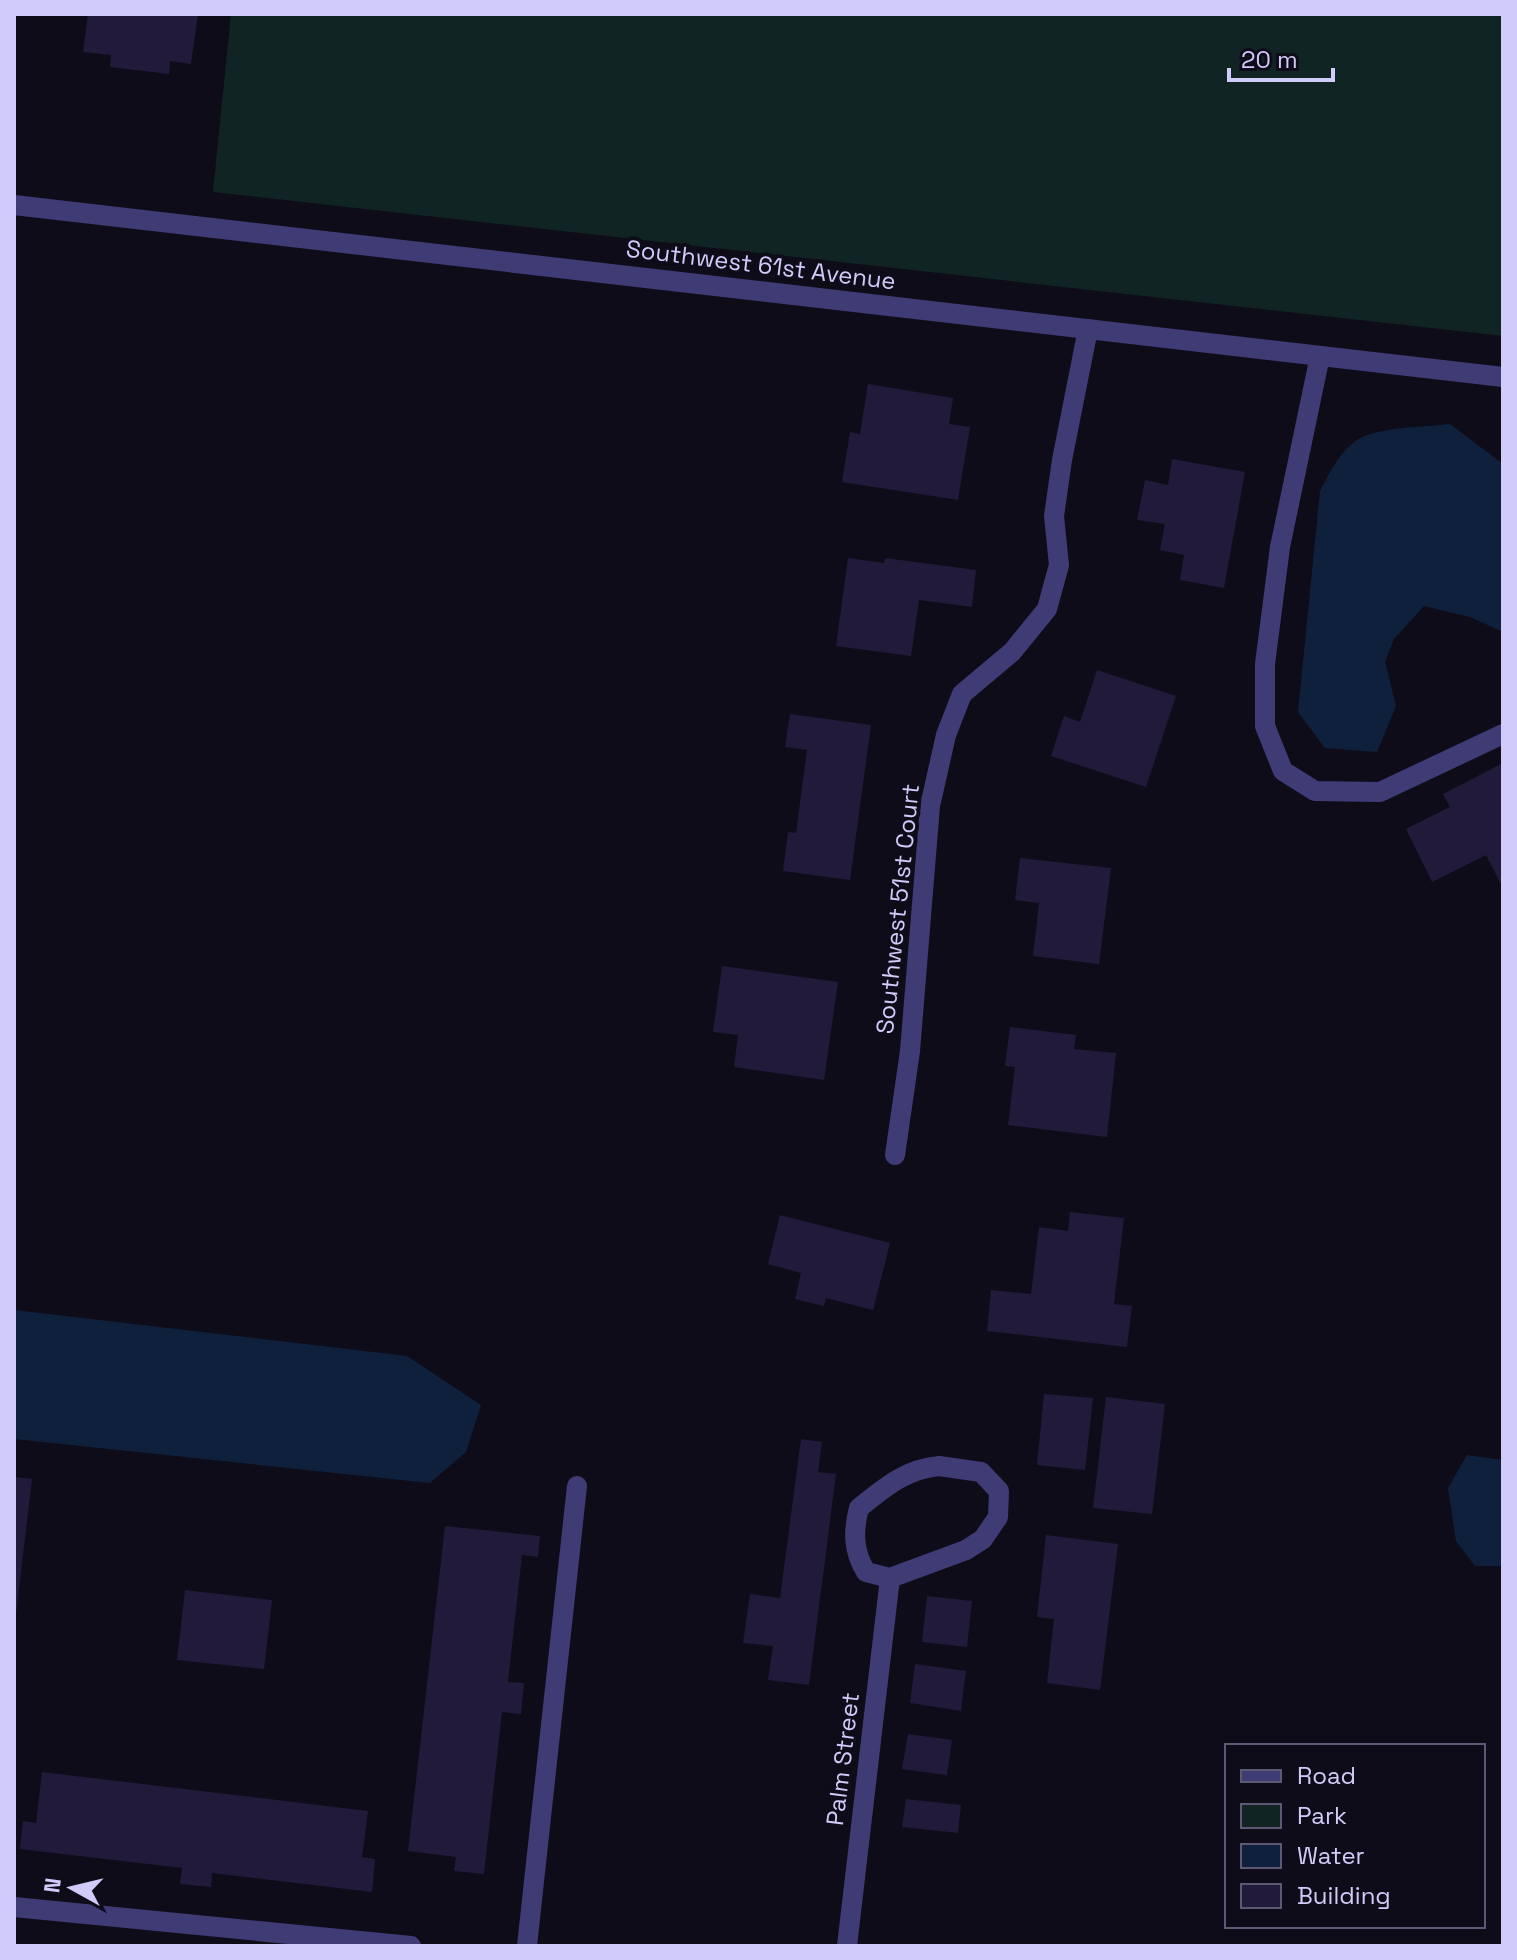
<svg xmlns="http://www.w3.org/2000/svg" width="1517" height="1960" viewBox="0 0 1517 1960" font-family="'Space Grotesk',sans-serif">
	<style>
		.green { fill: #102423 }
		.water { fill: #0f203c }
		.building { fill: #211a3a }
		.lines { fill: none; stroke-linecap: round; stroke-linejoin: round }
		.minor { stroke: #3f3b75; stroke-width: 20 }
		.labels { text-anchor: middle; stroke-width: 8; stroke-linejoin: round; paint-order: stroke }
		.street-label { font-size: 24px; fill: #d1cbfa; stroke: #0f0c1a }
	</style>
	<rect width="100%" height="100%" fill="#0f0c1a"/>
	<path class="green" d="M231,14H1503V336L213,192Z"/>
	<g class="water">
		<path d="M1450,424L1503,464V632L1470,617L1424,606L1394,639L1385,662L1396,706L1377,752L1325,748L1298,712L1320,491C1329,474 1340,451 1357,440C1376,427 1426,427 1450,424Z"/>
		<path d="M14,1310L407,1356L481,1405L466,1452L430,1483L14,1439Z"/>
		<path d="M1467,1455L1503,1460L1502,1566H1475L1456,1541L1448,1488Z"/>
	</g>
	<g class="building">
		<path d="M88,14H198L191,64L170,61L169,74L110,67L111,55L83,52Z"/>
		<path d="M868,384L953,398L949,424L970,427L958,500L842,482L850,432L860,434Z"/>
		<path d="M1172,459L1245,472L1224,588L1180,580L1184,555L1160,550L1165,524L1137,520L1145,480L1168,485Z"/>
		<path d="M848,558L884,563L885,558L976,570L972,607L919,600L911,656L836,646Z"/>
		<path d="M1097,670L1176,696L1146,787L1051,756L1064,716L1080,722Z"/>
		<path d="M790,714L871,725L850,880L783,871L788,832L796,833L807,750L785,747Z"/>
		<path d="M1501,764L1503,888L1486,855L1432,882L1406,829L1450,807L1443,794Z"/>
		<path d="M1020,858L1111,868L1099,964L1033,956L1039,903L1015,900Z"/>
		<path d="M722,966L838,982L824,1080L734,1067L738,1035L713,1032Z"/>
		<path d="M1010,1027L1076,1035L1074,1049L1116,1053L1107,1137L1008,1125L1015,1067L1005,1066Z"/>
		<path d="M1070,1212L1124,1218L1114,1304L1132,1306L1127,1347L987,1331L991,1290L1031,1294L1039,1227L1068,1231Z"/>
		<path d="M780,1215L890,1243L873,1310L826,1298L824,1306L795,1299L801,1273L768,1264Z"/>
		<path d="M1044,1394L1093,1398L1085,1470L1037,1465Z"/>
		<path d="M1106,1397L1165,1404L1152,1514L1093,1508Z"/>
		<path d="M801,1439L822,1442L818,1472L836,1474L809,1685L768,1680L773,1646L743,1643L750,1594L780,1598Z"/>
		<path d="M14,1477L32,1479L16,1614L14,1613Z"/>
		<path d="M445,1526L540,1536L538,1557L522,1555L508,1682L524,1683L521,1714L502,1712L484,1874L454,1871L456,1857L408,1851Z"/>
		<path d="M1046,1535L1118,1544L1100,1690L1047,1683L1054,1619L1037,1617Z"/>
		<path d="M185,1590L272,1600L264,1669L177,1660Z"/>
		<path d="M927,1596L972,1601L967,1647L922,1642Z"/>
		<path d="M915,1664L966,1671L961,1711L910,1703Z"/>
		<path d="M908,1734L952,1740L947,1775L902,1769Z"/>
		<path d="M42,1772L368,1811L362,1857L375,1859L372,1892L212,1873L211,1887L180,1884L182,1868L20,1849L23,1821L36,1823Z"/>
		<path d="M906,1799L961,1805L958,1833L902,1827Z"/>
	</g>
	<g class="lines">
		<g class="minor">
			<path d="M14,205L1503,377"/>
			<path d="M1320,356L1280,547L1265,664V726L1283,771L1315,791L1380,792L1503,734"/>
			<path d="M895,1155L910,1051L930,806L946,735L962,694L1012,652L1047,609L1059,565L1054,516L1062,460L1088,329"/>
			<path d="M939,1466L981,1472L999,1491L998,1517L983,1539L966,1550L890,1578L866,1572C853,1551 853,1531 859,1508C885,1487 906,1469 939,1466Z"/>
			<path d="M14,1907L411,1946"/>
			<path d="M527,1946L577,1486"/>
			<path d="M847,1946L890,1578"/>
		</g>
	</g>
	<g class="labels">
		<g class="street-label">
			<text transform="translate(761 265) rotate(7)" y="8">Southwest 61st Avenue</text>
			<text transform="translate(898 909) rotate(-84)" y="8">Southwest 51st Court</text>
			<text transform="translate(843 1759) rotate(-83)" y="8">Palm Street</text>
		</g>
	</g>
	<rect width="1517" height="1960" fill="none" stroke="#d1cbfa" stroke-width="32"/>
	<rect x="1225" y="1744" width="260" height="184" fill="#0f0c1a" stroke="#5d5874" stroke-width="2"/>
	<rect x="1241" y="1770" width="40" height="12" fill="#3f3b75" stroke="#5d5874" stroke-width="2"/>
	<text x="1297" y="1784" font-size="24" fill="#d1cbfa">Road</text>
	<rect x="1241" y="1804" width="40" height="24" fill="#102423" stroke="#5d5874" stroke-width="2"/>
	<text x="1297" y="1824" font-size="24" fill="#d1cbfa">Park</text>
	<rect x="1241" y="1844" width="40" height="24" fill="#0f203c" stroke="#5d5874" stroke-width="2"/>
	<text x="1297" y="1864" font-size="24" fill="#d1cbfa">Water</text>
	<rect x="1241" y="1884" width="40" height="24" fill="#211a3a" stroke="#5d5874" stroke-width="2"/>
	<text x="1297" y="1904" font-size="24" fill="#d1cbfa">Building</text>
	<g transform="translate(72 1888) rotate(278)" stroke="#0f0c1a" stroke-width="6" paint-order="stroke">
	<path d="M0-6L14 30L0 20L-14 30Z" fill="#d1cbfa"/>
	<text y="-12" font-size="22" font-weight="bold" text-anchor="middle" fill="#d1cbfa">N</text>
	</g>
	<path d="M1229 68v12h104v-12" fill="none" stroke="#d1cbfa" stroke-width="4"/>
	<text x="1241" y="68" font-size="24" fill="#d1cbfa" stroke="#0f0c1a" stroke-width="6" paint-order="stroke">20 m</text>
</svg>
